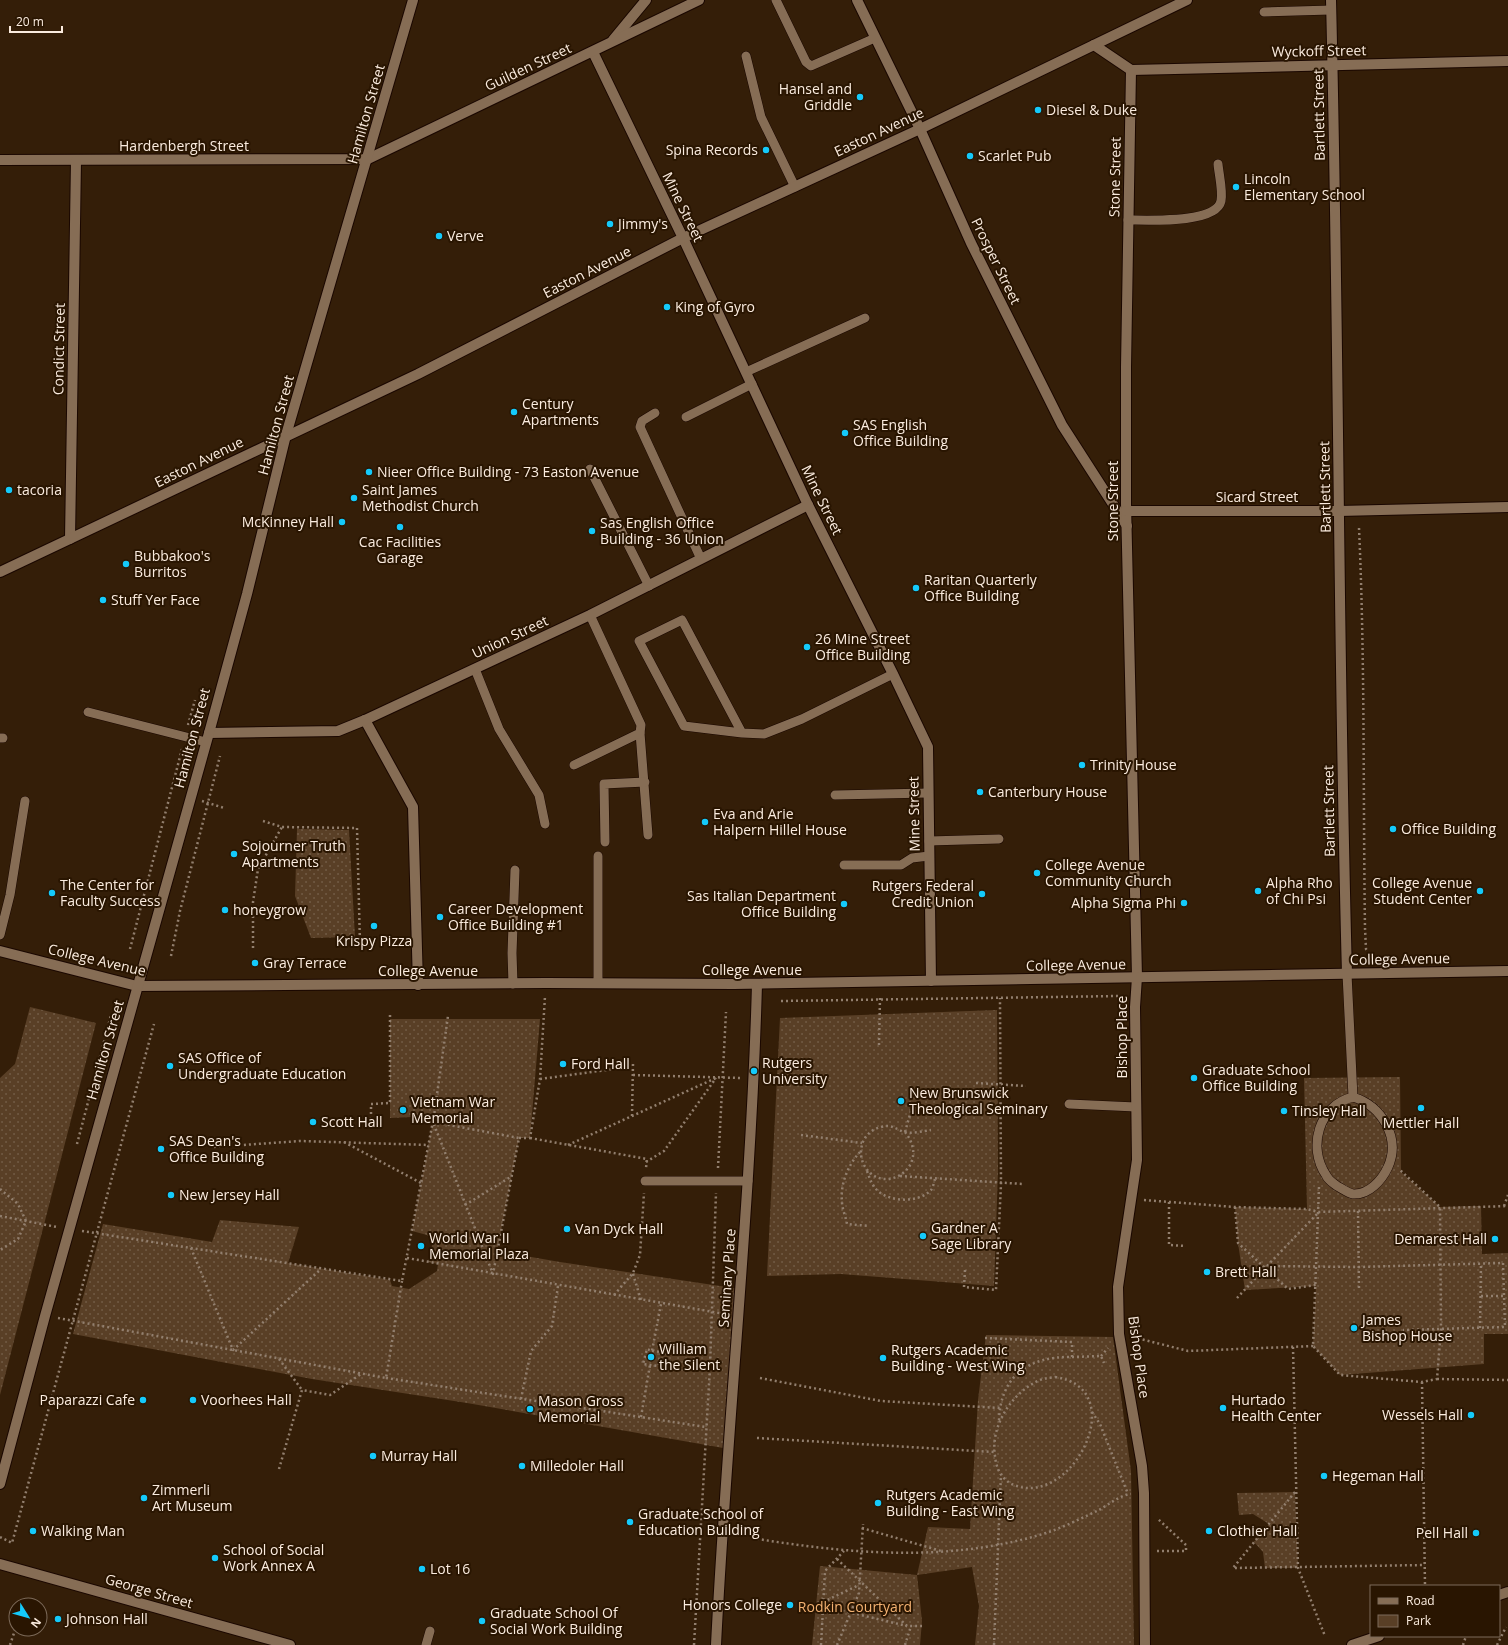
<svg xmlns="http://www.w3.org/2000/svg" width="1508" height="1645" viewBox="0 0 1508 1645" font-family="'Open Sans',sans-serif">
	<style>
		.green { fill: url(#green-dots) }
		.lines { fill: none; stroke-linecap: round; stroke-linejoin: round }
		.lane-casing { stroke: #1a0700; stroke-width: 10 }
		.street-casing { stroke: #1a0700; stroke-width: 12 }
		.secondary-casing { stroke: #1a0700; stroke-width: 12 }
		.path { stroke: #927f6e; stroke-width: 2.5; stroke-dasharray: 2 3; stroke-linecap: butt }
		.lane { stroke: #866d55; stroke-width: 9 }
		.street { stroke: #866d55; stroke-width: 10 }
		.secondary { stroke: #866d55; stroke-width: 10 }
		.poi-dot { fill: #14cafb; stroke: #291501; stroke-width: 1.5 }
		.labels { text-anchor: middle; stroke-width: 4; stroke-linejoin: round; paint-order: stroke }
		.street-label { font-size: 14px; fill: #fbecdf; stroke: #291501 }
		.poi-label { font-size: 14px; fill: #fbecdf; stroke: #291501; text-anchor: start }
		.park-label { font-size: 14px; fill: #f3b272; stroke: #291501 }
	</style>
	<defs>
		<pattern id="green-dots" width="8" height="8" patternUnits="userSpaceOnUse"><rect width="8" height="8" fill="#593f26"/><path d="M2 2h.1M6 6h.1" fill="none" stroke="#725b45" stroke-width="1.8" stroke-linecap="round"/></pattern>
	</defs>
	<rect width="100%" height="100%" fill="#341e08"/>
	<g class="green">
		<path d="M297,829L349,830L355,937L311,938L295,896Z"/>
		<path d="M30,1007L96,1023L0,1395V1078L15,1064Z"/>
		<path d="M997,1010L998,1171L994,1286L841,1274L767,1276L780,1018Z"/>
		<path d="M390,1019H540L530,1138H519L497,1251L560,1262L740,1289L729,1449L467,1403L312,1379L73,1334L103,1224L212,1242L220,1220L299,1227L288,1263L390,1280L392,1286L409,1289L437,1271L438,1264L428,1262L433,1242L427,1235L412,1231L434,1116L390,1118Z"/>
		<path d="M1400,1077L1401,1172L1440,1207L1481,1206L1482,1254L1508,1253V1334H1484V1364L1340,1375L1313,1346L1316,1286L1245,1290L1238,1243L1235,1207L1307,1209L1304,1078Z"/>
		<path d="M986,1335L1113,1337L1131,1471L1134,1645H975L979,1606L972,1567L917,1575L922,1621L920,1645H812L820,1566L917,1575L928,1527L970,1529L978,1400Z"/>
		<path d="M1295,1492L1298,1568H1265L1263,1552L1254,1542L1269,1524L1253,1514L1239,1515L1237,1493Z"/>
	</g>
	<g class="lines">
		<g class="lane-casing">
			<g id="lane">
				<path d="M776,0L806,62L811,66L875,38"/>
				<path d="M1264,12L1331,10"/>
				<path d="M746,56L761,117L795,187"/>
				<path d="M1128,220C1147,220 1216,224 1221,201C1223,191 1219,175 1218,164"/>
				<path d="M746,372L865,318"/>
				<path d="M655,413L642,421L640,427L701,559"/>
				<path d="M686,417L752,384"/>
				<path d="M590,469L649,586"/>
				<path d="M475,669L499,729L539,795L545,824"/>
				<path d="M88,712L206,742"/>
				<path d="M640,733L648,835"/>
				<path d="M742,733L682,620L639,641L684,726L742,733L764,734L802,719L893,674"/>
				<path d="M0,738H3"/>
				<path d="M574,765L640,733L641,725L590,615"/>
				<path d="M835,795L928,793"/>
				<path d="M929,841L999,839"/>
				<path d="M605,842L604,784L645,782"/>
				<path d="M598,856V983"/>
				<path d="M844,865H901L912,858L929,856"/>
				<path d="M0,935L10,895L25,801"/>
				<path d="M1347,974L1353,1097C1319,1105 1307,1147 1326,1175C1328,1180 1333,1183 1337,1186C1341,1188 1348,1193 1353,1194C1369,1195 1382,1180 1388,1167C1401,1138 1382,1106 1353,1097"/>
				<path d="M513,984L512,953L515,870"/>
				<path d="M1069,1104L1136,1107"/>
				<path d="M645,1181H748"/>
				<path d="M426,1645L430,1631"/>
			</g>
		</g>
		<g class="street-casing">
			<g id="street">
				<path d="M857,0L920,129L971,243L1062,425L1127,526"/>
				<path d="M1331,0C1339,325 1338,649 1347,974"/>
				<path d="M613,40L646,0"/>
				<path d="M1094,45L1131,70L1126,367V504L1137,977L1135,1007L1137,1160L1118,1287L1119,1334L1142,1466L1144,1493L1145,1645"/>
				<path d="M593,52L683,238L808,505L893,674L928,747L931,981"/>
				<path d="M1131,70L1508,61"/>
				<path d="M0,160L368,159L699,0"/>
				<path d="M1126,511H1339L1508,507"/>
				<path d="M70,539L76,161"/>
				<path d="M365,720L413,807L418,985"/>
				<path d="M209,733L338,731L365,720L590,615L808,505"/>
				<path d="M0,951L137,986L546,983L734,984L1508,971"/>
				<path d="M716,1645C727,1424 751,1205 757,984"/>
			</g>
		</g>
		<g class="secondary-casing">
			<g id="secondary">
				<path d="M0,572L418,374L683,238L920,129L1187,0"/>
				<path d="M0,1484L45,1316L209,733L247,594L286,435L413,0"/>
				<path d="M0,1564L290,1645"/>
				<path d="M1499,1595L1508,1592"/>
				<path d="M1352,1645L1379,1636"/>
			</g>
		</g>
		<g class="path">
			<path d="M1359,528C1365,661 1363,795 1365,928L1366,949L1368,952"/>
			<path d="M188,725L195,700"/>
			<path d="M202,801L224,808"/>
			<path d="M263,821L282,827L357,828L360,944"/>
			<path d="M253,948V902L258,869L282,827"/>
			<path d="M130,949L182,749"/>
			<path d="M171,956L180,911L220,756"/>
			<path d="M781,1001L1119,996"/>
			<path d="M879,1045L880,998"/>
			<path d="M633,1075L741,1078"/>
			<path d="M540,1079L614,1069"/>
			<path d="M976,1083L1026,1086"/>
			<path d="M632,1116L633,1063"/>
			<path d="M371,1119V1104L390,1103V1015"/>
			<path d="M433,1122L519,1138L493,1274Z"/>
			<path d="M905,1132C933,1167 882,1198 864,1165C861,1159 860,1152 862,1145C864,1136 872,1129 881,1127C891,1124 896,1129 904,1132C911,1134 924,1131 931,1130"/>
			<path d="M905,1132L911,1111"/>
			<path d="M801,1135L862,1143"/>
			<path d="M519,1138H530L540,1079L545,996"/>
			<path d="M530,1138L647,1159L646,1168"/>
			<path d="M344,1142L421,1183"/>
			<path d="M77,1144L111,1015"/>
			<path d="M568,1145L716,1078"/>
			<path d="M214,1147L300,1141L429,1145"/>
			<path d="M860,1152C848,1165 840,1184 842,1202C842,1209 846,1217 847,1224L869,1226"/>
			<path d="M646,1162L664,1151L716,1078"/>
			<path d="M718,1168L726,1012"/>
			<path d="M867,1171C870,1179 872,1186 879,1192C892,1202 919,1203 931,1190C933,1188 934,1182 935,1179"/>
			<path d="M900,1176L1023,1184"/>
			<path d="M1319,1187L1313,1346L1340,1375L1422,1382L1437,1379L1441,1329L1440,1207L1400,1170"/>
			<path d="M0,1189L18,1204L26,1221L18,1239L0,1250"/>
			<path d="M1144,1200L1235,1207L1307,1209L1318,1212L1508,1206"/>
			<path d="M1169,1202V1245L1186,1246"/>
			<path d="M465,1205L512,1176"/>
			<path d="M1504,1206L1508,1195"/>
			<path d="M1235,1207L1238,1243L1288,1289L1316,1285"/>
			<path d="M1358,1211L1359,1289"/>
			<path d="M0,1216L57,1227"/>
			<path d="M82,1231L402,1281L434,1116L448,1016"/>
			<path d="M191,1248L233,1350L321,1269"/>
			<path d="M407,1258L725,1314"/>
			<path d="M1267,1266L1318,1213"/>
			<path d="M965,1270L964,1287L996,1290L1001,1184L1000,998"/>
			<path d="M633,1274L641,1300"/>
			<path d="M614,1295L633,1273L640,1255L644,1193"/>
			<path d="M1481,1296H1504"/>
			<path d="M1237,1298L1267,1266L1359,1267L1503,1263L1505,1327L1403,1330"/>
			<path d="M58,1318L386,1378L402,1281"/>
			<path d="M1480,1328L1481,1263"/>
			<path d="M1133,1337L1188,1351L1313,1346"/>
			<path d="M985,1338L1072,1342V1357C1028,1356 999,1377 999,1423"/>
			<path d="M1293,1347L1298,1568L1325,1636"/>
			<path d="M652,1351L661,1352L658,1366L643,1364L647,1349L652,1351L661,1304"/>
			<path d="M1101,1356L1108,1348"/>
			<path d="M1072,1357L1101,1356L1104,1363"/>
			<path d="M279,1359L302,1390"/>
			<path d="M659,1360L710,1367L716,1193"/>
			<path d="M1055,1377C1127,1387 1081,1492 1026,1488C1019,1487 1011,1485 1006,1480C999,1474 996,1466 995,1456C990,1426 1012,1392 1040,1380C1045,1378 1050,1378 1055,1377Z"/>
			<path d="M386,1378L706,1427"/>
			<path d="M760,1378L881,1401L1000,1408"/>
			<path d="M1437,1379L1508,1380"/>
			<path d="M1422,1382L1425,1586"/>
			<path d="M521,1399L531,1351L552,1326L558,1286"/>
			<path d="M1092,1412L1100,1424L1128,1494"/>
			<path d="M641,1417L650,1365"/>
			<path d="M757,1438L994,1452"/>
			<path d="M279,1469L302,1390L330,1395L361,1374"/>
			<path d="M1295,1492L1233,1568L1425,1565"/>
			<path d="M862,1528L941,1551"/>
			<path d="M0,1537L12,1543L154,1024"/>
			<path d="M752,1538C849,1554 950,1563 1046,1533C1064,1527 1082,1518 1099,1510C1108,1505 1120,1495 1131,1494"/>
			<path d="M1157,1551H1186V1545L1158,1519"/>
			<path d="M837,1559L907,1626H922"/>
			<path d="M823,1602L859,1585"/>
			<path d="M823,1606L907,1626"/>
			<path d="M23,1629L33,1632"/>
			<path d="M10,1645L16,1627"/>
			<path d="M694,1645L710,1367"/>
			<path d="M821,1645L825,1571L844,1551"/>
			<path d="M837,1645L859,1593L863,1524"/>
			<path d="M905,1645L911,1626"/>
			<path d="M994,1645L1001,1474"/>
			<path d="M1463,1645L1466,1636"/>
			<path d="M1497,1645L1506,1627"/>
		</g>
		<use href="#lane" class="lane"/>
		<use href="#street" class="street"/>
		<use href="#secondary" class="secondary"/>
	</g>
	<g class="poi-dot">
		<circle cx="860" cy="97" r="4"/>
		<circle cx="1038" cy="110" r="4"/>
		<circle cx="766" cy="150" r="4"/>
		<circle cx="970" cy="156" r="4"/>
		<circle cx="1236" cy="187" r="4"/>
		<circle cx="610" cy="224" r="4"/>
		<circle cx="439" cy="236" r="4"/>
		<circle cx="667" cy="307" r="4"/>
		<circle cx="514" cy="412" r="4"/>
		<circle cx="845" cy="433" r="4"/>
		<circle cx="369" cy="472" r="4"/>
		<circle cx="9" cy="490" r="4"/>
		<circle cx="354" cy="498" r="4"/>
		<circle cx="342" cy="522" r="4"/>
		<circle cx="400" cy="527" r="4"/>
		<circle cx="592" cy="531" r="4"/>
		<circle cx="126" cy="564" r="4"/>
		<circle cx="916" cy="588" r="4"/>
		<circle cx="103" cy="600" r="4"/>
		<circle cx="807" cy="647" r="4"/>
		<circle cx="1082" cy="765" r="4"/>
		<circle cx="980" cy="792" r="4"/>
		<circle cx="705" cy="822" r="4"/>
		<circle cx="1393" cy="829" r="4"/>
		<circle cx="234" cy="854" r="4"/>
		<circle cx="1037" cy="873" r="4"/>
		<circle cx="1258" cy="891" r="4"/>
		<circle cx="1480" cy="891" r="4"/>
		<circle cx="52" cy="893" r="4"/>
		<circle cx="982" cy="894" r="4"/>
		<circle cx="1184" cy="903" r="4"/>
		<circle cx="844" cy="904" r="4"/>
		<circle cx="225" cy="910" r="4"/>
		<circle cx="440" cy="917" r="4"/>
		<circle cx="374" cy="926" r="4"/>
		<circle cx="255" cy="963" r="4"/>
		<circle cx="563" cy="1064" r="4"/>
		<circle cx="170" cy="1066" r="4"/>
		<circle cx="754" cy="1071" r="4"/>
		<circle cx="1194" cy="1078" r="4"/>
		<circle cx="901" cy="1101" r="4"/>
		<circle cx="1421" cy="1108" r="4"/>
		<circle cx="403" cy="1110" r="4"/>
		<circle cx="1284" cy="1111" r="4"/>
		<circle cx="313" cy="1122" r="4"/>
		<circle cx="161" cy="1149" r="4"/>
		<circle cx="171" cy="1195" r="4"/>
		<circle cx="567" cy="1229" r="4"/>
		<circle cx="923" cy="1236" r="4"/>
		<circle cx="1495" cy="1239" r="4"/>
		<circle cx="421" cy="1246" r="4"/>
		<circle cx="1207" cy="1272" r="4"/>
		<circle cx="1354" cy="1328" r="4"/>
		<circle cx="651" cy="1357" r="4"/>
		<circle cx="883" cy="1358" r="4"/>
		<circle cx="143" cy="1400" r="4"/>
		<circle cx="193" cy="1400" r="4"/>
		<circle cx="1223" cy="1408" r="4"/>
		<circle cx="530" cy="1409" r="4"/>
		<circle cx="1471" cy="1415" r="4"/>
		<circle cx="373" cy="1456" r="4"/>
		<circle cx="522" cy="1466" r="4"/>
		<circle cx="1324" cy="1476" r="4"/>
		<circle cx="144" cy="1498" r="4"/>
		<circle cx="878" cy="1503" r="4"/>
		<circle cx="630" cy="1522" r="4"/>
		<circle cx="33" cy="1531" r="4"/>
		<circle cx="1209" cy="1531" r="4"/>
		<circle cx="1476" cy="1533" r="4"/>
		<circle cx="215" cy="1558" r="4"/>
		<circle cx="422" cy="1569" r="4"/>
		<circle cx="790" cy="1605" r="4"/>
		<circle cx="58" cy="1619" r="4"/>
		<circle cx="482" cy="1621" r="4"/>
	</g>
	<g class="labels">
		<g class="street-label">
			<text transform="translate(1319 51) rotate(-1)" y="5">Wyckoff Street</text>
			<text transform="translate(528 67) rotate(-25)" y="5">Guilden Street</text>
			<text transform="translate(366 114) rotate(-74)" y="5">Hamilton Street</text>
			<text transform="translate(1319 115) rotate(-91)" y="5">Bartlett Street</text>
			<text transform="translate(879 132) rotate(-25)" y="5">Easton Avenue</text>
			<text x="184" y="151">Hardenbergh Street</text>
			<text transform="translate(1115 177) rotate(-89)" y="5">Stone Street</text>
			<text transform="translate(683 207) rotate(64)" y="5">Mine Street</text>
			<text transform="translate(996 261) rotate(64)" y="5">Prosper Street</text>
			<text transform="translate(587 272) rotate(-27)" y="5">Easton Avenue</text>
			<text transform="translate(59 349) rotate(-89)" y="5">Condict Street</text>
			<text transform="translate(276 425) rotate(-75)" y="5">Hamilton Street</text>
			<text transform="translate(199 462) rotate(-26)" y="5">Easton Avenue</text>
			<text transform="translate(1325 487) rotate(-91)" y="5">Bartlett Street</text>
			<text x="1257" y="502">Sicard Street</text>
			<text transform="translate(822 500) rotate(64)" y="5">Mine Street</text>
			<text transform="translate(1113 501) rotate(-90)" y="5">Stone Street</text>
			<text transform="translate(510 637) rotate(-25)" y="5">Union Street</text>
			<text transform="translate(192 738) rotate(-75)" y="5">Hamilton Street</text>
			<text transform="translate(1329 811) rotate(-91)" y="5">Bartlett Street</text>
			<text transform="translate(914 814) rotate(-91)" y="5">Mine Street</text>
			<text transform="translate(1400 959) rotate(-1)" y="5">College Avenue</text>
			<text transform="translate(97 960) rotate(13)" y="5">College Avenue</text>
			<text transform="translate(1076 965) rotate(-1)" y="5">College Avenue</text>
			<text x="752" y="975">College Avenue</text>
			<text x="428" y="976">College Avenue</text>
			<text transform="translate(1122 1037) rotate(-90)" y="5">Bishop Place</text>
			<text transform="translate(105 1050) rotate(-74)" y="5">Hamilton Street</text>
			<text transform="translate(727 1278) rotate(-86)" y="5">Seminary Place</text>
			<text transform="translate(1139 1357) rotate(82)" y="5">Bishop Place</text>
			<text transform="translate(149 1591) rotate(16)" y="5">George Street</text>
		</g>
		<g class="poi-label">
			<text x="852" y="94" text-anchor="end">Hansel and<tspan x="852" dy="16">Griddle</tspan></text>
			<text x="1046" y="115">Diesel &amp; Duke</text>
			<text x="758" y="155" text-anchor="end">Spina Records</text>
			<text x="978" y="161">Scarlet Pub</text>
			<text x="1244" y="184">Lincoln<tspan x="1244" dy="16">Elementary School</tspan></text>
			<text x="618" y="229">Jimmy's</text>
			<text x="447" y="241">Verve</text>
			<text x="675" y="312">King of Gyro</text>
			<text x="522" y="409">Century<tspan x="522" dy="16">Apartments</tspan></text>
			<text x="853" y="430">SAS English<tspan x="853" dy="16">Office Building</tspan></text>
			<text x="377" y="477">Nieer Office Building - 73 Easton Avenue</text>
			<text x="17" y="495">tacoria</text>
			<text x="362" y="495">Saint James<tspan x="362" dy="16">Methodist Church</tspan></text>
			<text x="334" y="527" text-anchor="end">McKinney Hall</text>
			<text x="600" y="528">Sas English Office<tspan x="600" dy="16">Building - 36 Union</tspan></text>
			<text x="400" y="547" text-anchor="middle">Cac Facilities<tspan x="400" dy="16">Garage</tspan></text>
			<text x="134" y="561">Bubbakoo's<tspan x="134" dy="16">Burritos</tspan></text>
			<text x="924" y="585">Raritan Quarterly<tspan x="924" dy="16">Office Building</tspan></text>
			<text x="111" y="605">Stuff Yer Face</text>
			<text x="815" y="644">26 Mine Street<tspan x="815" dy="16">Office Building</tspan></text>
			<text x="1090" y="770">Trinity House</text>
			<text x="988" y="797">Canterbury House</text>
			<text x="713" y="819">Eva and Arie<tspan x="713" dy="16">Halpern Hillel House</tspan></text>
			<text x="1401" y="834">Office Building</text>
			<text x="242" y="851">Sojourner Truth<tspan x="242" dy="16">Apartments</tspan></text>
			<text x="1045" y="870">College Avenue<tspan x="1045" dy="16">Community Church</tspan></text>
			<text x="1266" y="888">Alpha Rho<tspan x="1266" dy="16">of Chi Psi</tspan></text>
			<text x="1472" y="888" text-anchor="end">College Avenue<tspan x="1472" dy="16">Student Center</tspan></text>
			<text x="60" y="890">The Center for<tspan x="60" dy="16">Faculty Success</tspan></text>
			<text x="974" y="891" text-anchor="end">Rutgers Federal<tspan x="974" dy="16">Credit Union</tspan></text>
			<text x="836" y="901" text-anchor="end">Sas Italian Department<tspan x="836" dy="16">Office Building</tspan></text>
			<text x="1176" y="908" text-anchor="end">Alpha Sigma Phi</text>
			<text x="448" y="914">Career Development<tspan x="448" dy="16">Office Building #1</tspan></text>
			<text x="233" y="915">honeygrow</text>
			<text x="374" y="946" text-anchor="middle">Krispy Pizza</text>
			<text x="263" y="968">Gray Terrace</text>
			<text x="178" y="1063">SAS Office of<tspan x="178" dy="16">Undergraduate Education</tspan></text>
			<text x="762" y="1068">Rutgers<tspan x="762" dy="16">University</tspan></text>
			<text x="571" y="1069">Ford Hall</text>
			<text x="1202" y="1075">Graduate School<tspan x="1202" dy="16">Office Building</tspan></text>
			<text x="909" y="1098">New Brunswick<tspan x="909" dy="16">Theological Seminary</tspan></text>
			<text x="411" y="1107">Vietnam War<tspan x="411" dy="16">Memorial</tspan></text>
			<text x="1292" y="1116">Tinsley Hall</text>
			<text x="321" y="1127">Scott Hall</text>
			<text x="1421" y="1128" text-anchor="middle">Mettler Hall</text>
			<text x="169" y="1146">SAS Dean's<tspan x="169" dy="16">Office Building</tspan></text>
			<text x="179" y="1200">New Jersey Hall</text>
			<text x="931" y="1233">Gardner A<tspan x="931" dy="16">Sage Library</tspan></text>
			<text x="575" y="1234">Van Dyck Hall</text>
			<text x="429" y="1243">World War II<tspan x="429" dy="16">Memorial Plaza</tspan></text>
			<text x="1487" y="1244" text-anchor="end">Demarest Hall</text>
			<text x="1215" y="1277">Brett Hall</text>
			<text x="1362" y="1325">James<tspan x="1362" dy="16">Bishop House</tspan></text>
			<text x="659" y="1354">William<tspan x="659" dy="16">the Silent</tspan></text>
			<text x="891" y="1355">Rutgers Academic<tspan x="891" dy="16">Building - West Wing</tspan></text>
			<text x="135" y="1405" text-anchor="end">Paparazzi Cafe</text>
			<text x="201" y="1405">Voorhees Hall</text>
			<text x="1231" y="1405">Hurtado<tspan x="1231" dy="16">Health Center</tspan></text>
			<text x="538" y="1406">Mason Gross<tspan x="538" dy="16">Memorial</tspan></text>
			<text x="1463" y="1420" text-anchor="end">Wessels Hall</text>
			<text x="381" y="1461">Murray Hall</text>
			<text x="530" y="1471">Milledoler Hall</text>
			<text x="1332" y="1481">Hegeman Hall</text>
			<text x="152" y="1495">Zimmerli<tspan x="152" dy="16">Art Museum</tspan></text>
			<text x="886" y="1500">Rutgers Academic<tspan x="886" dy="16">Building - East Wing</tspan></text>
			<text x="638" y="1519">Graduate School of<tspan x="638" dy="16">Education Building</tspan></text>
			<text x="41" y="1536">Walking Man</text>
			<text x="1217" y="1536">Clothier Hall</text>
			<text x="1468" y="1538" text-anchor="end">Pell Hall</text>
			<text x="223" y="1555">School of Social<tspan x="223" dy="16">Work Annex A</tspan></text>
			<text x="430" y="1574">Lot 16</text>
			<text x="782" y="1610" text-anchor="end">Honors College</text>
			<text x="490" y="1618">Graduate School Of<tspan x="490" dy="16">Social Work Building</tspan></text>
			<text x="66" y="1624">Johnson Hall</text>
		</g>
		<g class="park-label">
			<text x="855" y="1612">Rodkin Courtyard</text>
		</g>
	</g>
	<rect x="1370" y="1585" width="130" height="52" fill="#291501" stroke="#7d6b5a"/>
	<rect x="1378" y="1598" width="20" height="6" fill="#866d55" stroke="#7d6b5a"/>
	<text x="1406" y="1605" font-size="12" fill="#fbecdf">Road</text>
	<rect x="1378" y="1615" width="20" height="12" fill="#593f26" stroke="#7d6b5a"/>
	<text x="1406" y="1625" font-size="12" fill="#fbecdf">Park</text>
	<g transform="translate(28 1617) rotate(127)"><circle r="19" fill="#291501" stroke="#7d6b5a"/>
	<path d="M0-3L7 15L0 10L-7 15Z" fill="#14cafb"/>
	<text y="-6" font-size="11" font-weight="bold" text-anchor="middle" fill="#fbecdf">N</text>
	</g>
	<path d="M10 26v6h52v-6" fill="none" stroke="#fbecdf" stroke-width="2"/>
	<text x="16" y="26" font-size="12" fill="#fbecdf" stroke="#291501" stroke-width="3" paint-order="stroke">20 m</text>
</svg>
